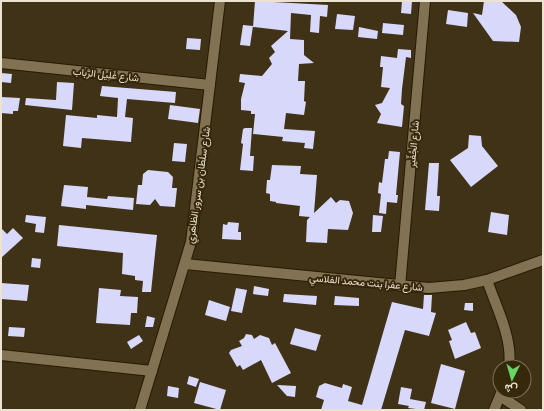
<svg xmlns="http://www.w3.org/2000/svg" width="544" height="411" viewBox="0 0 544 411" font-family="'PT Sans Narrow',Vazirmatn,sans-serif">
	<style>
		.building { fill: #d8d8fb }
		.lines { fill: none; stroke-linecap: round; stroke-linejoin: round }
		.minor-casing { stroke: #271a00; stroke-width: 12 }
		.minor { stroke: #827254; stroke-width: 10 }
		.labels { text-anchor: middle; stroke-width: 4; stroke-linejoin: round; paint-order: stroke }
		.street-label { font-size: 10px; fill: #ebe2d2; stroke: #36280b }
	</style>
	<rect width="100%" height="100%" fill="#403216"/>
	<g class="building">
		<path d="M255,1L328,5L327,17L320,16L319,33L310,32L311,15L291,13L290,39L304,40V55L314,63L299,64L298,81H305L304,101L306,102L304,115L286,113L284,129L315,131L313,149L304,148L305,143L282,141L283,137L253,134L255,114H251V111L241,110V99L245,83L239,82L240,74L262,76L272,64L269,58L275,52L271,46L288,31L253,27Z"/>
		<path d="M402,1H412L411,14L401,13Z"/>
		<path d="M484,1H501L516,15L521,27L519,42L493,41L473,13L482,15Z"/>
		<path d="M448,10L468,13L467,27L446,24Z"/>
		<path d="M337,14L355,16L353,30L335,29Z"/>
		<path d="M383,23L404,25L403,35L382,33Z"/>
		<path d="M243,25L253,26L250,46L240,45Z"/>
		<path d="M359,27L378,31L377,39L358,37Z"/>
		<path d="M187,38L201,39L200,50L186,49Z"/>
		<path d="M398,49L411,50V58L406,57L402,89L401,104L404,106L402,127L377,123L381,114L375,105L382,103L390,88L381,87L383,67H380L381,56L397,58Z"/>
		<path d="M1,73L12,74L11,83L1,82Z"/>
		<path d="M57,82L74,83L72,110L25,105L26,98L56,100Z"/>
		<path d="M102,86L176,92L175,103L127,99L125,117L133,118L131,142L82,138L81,148L63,146L66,115L97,118V115L117,117L118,98L100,96Z"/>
		<path d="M1,97L20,98L18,111H13V114L1,113Z"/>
		<path d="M170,105L200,109L198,123L168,119Z"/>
		<path d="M245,128H252L250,156H254L253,171L240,170L243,144L241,143L243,129Z"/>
		<path d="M469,135L481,136L482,146L498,166L471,187L450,160L468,148Z"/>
		<path d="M174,143L187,144L185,162L172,161Z"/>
		<path d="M389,151L400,152L396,195H398L397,203L387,202L386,214L379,213L381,194L378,193L379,182L382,183L385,159H388Z"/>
		<path d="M429,163H439L437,196H440L439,211L425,210Z"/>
		<path d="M272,165L301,166L300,174L317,175L314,213L331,197L336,203L340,200L349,201L353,213L348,230L328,229L327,243L306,242L307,220L310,217L299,216L300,206L276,203V202L270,201V194L266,193L267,180H270Z"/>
		<path d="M148,170L168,172L173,177L172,188H177L175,207L160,206L155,199L150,205L136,204L138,185H142L143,174Z"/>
		<path d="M64,185L88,187L87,197L107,199L108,196L134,198L133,210L86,205V209L61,206Z"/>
		<path d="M491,212L509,215L507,235L488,232Z"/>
		<path d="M26,215L46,217L44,233L35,232L36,224L25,222Z"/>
		<path d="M373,215L383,216L381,232H372Z"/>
		<path d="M228,222L239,223L238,232H241V240L222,239L223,224L227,225Z"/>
		<path d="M59,225L157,235L151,292H142L143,281L135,280V276L122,274L123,253L57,246Z"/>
		<path d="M1,228L7,234L13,228L23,238L1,258Z"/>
		<path d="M32,258L41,259L40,268L31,267Z"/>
		<path d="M1,283L29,285L27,301L1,299Z"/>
		<path d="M254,286L269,289L268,296L253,294Z"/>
		<path d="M99,288L121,290L120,296L138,297L137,313H131L130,325L96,323Z"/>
		<path d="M236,288L247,290L242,313L231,311Z"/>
		<path d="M284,294L317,296L316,305L283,302Z"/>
		<path d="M424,295H432L431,312L436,313L429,336L405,330L381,410H321L324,400L316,397L319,386L325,383L342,388L343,384L352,387L348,401L362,405L392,302L423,309Z"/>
		<path d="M335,296L359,298V306L334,305Z"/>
		<path d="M209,300L230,307L226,321L205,315Z"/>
		<path d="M465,303H473V311L464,310Z"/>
		<path d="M147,316L155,318L153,327H145Z"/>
		<path d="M466,322L471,333L475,332L481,348L455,359L449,341L452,340L448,330Z"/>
		<path d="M9,327L25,328L24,337L8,336Z"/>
		<path d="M295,328L321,335L316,351L290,344Z"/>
		<path d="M246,334L252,335L254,339L260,335L269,338L272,345L275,343L291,373L272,383L261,360L243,370L240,365L237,367L229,353L231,350L242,346L239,341L244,338Z"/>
		<path d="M139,335L143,341L131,349L127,342Z"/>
		<path d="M441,364L465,371L455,409L431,403Z"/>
		<path d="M189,376L199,379L196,387L187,384Z"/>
		<path d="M200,382L226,390L220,410L194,403Z"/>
		<path d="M277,385L296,386L295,397L287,396Z"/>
		<path d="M168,386L179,388L178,398L167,396Z"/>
		<path d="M401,387L412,389L410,399L426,402L424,410L408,408L409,406L398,404Z"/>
	</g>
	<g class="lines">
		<g class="minor-casing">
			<g id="minor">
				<path d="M1,63L210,85"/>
				<path d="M185,264L429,288L464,285L487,280L543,260"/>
				<path d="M487,280C496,307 513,338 509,367"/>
				<path d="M400,286L425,1"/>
				<path d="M1,355L152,371"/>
				<path d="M500,396L521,410"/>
				<path d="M140,410L191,242L220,1"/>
				<path d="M494,410L502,391"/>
			</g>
		</g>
		<use href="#minor" class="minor"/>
	</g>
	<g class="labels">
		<g class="street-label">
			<text transform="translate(106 74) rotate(6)" y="4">شارع غَلِيل الرَّباب</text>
			<text transform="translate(413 144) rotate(-85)" y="4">شارع الجُفِّير</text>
			<text transform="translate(198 185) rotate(-82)" y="4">شارع سلطان بن سرور الظاهري</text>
			<text transform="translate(366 282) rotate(5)" y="4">شارع عفرا بنت محمد الفلاسي</text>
		</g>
	</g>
	<rect width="544" height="411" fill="none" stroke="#ebe2d2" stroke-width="4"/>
	<g transform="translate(512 379) rotate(185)"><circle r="19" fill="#36280b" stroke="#7e725b"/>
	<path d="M0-3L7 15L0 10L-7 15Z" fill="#69d464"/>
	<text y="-6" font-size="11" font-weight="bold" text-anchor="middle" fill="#ebe2d2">ش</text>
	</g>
</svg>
